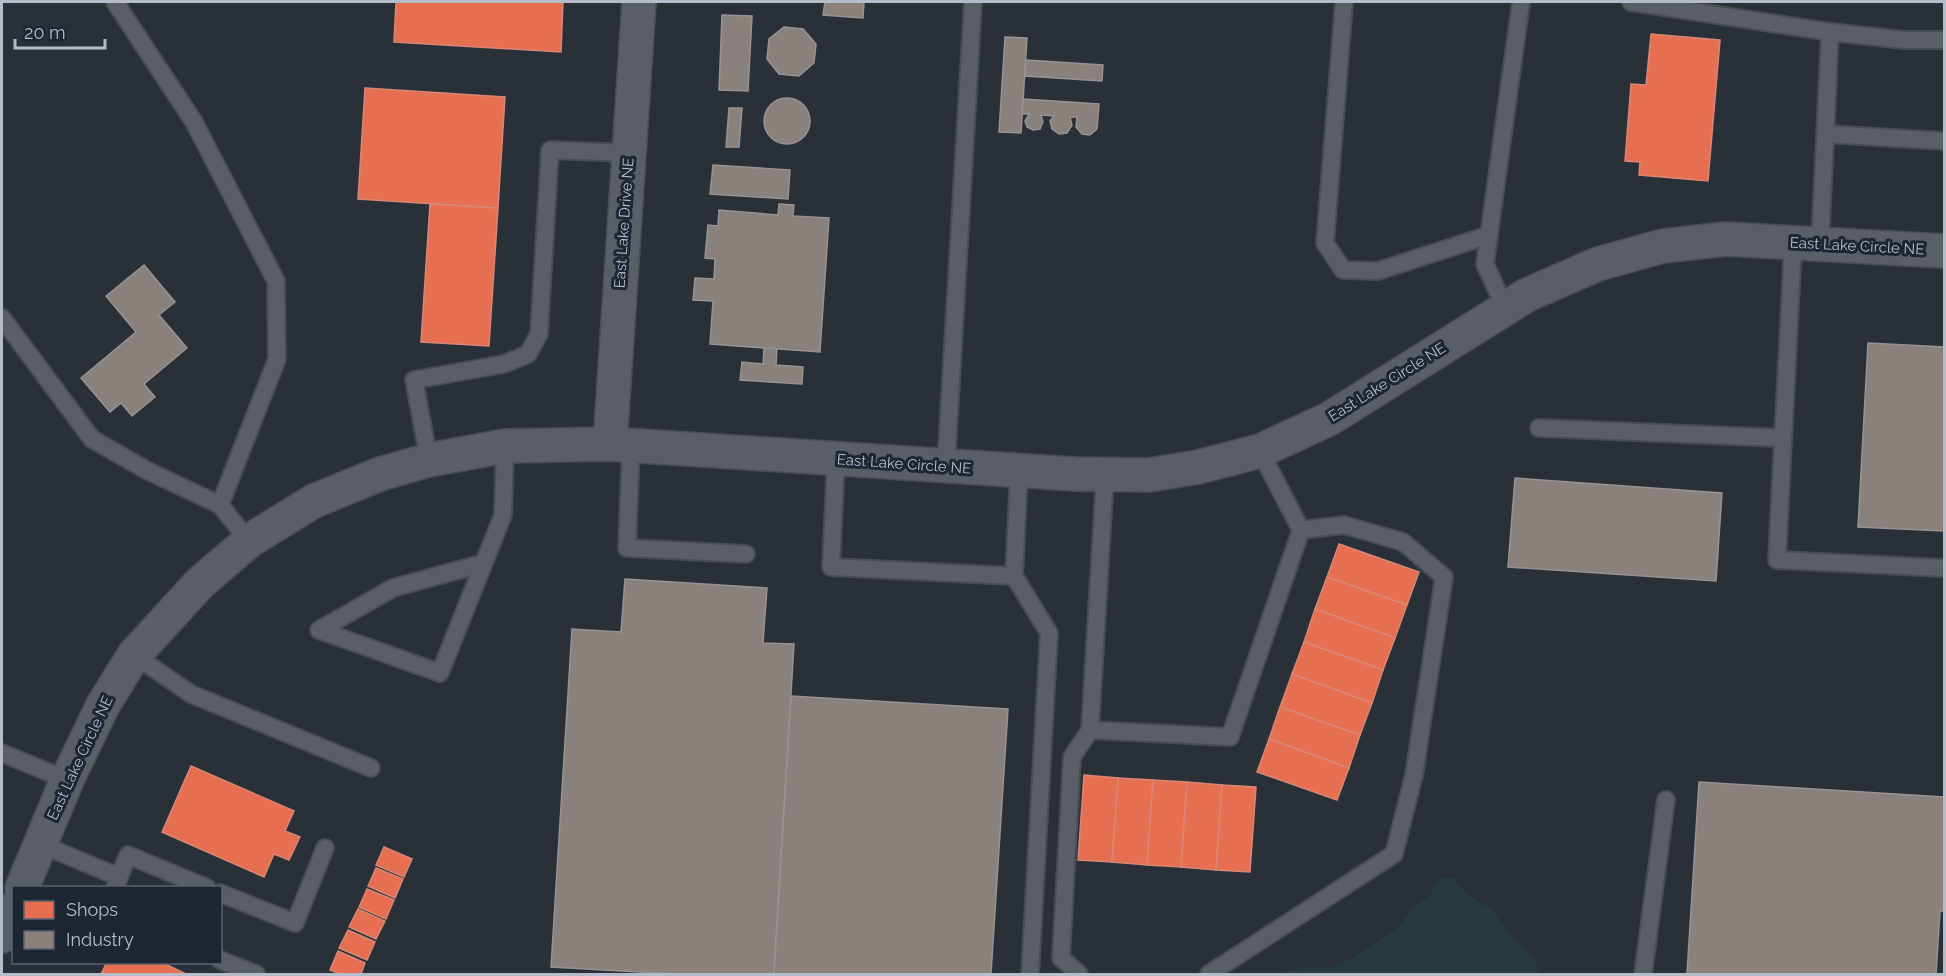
<svg xmlns="http://www.w3.org/2000/svg" width="1946" height="976" viewBox="0 0 1946 976" font-family="Raleway,sans-serif">
	<style>
		.green { fill: #273a3e }
		.shops { fill: #e76f51; stroke: #d88675; stroke-width: 1.5 }
		.industry { fill: #8a817c; stroke: #979393; stroke-width: 1.5 }
		.lines { fill: none; stroke-linecap: round; stroke-linejoin: round }
		.service-casing { stroke: #484c53; stroke-width: 20 }
		.minor-casing { stroke: #484c53; stroke-width: 36 }
		.service { stroke: #5a5e66; stroke-width: 16 }
		.minor { stroke: #5a5e66; stroke-width: 33 }
		.labels { text-anchor: middle; stroke-width: 6; stroke-linejoin: round; paint-order: stroke }
		.street-label { font-size: 15px; fill: #b4bcc9; stroke: #1d2633 }
	</style>
	<rect width="100%" height="100%" fill="#2a3038"/>
	<path class="green" d="M1446,877L1454,878L1464,892L1493,910L1508,932L1532,956L1540,974H1275L1303,967L1330,968L1355,957L1400,926L1409,911L1429,896L1439,880Z"/>
	<g class="shops">
		<path d="M396,2H563L561,52L394,42Z"/>
		<path d="M1651,34L1720,40L1708,181L1639,175L1640,162L1625,161L1631,84L1646,85Z"/>
		<path d="M365,88L505,97L498,208L358,199Z"/>
		<path d="M430,204L498,208L489,346L421,342Z"/>
		<path d="M1339,544L1419,572L1407,605L1327,577Z"/>
		<path d="M1327,577L1407,605L1395,638L1315,609Z"/>
		<path d="M1315,609L1395,638L1383,670L1304,642Z"/>
		<path d="M1304,642L1383,670L1372,703L1292,674Z"/>
		<path d="M1292,674L1372,703L1360,735L1280,707Z"/>
		<path d="M1280,707L1360,735L1349,768L1269,739Z"/>
		<path d="M1269,739L1349,768L1337,800L1257,772Z"/>
		<path d="M191,766L294,811L285,831L300,837L289,860L274,854L264,877L162,832Z"/>
		<path d="M1084,775L1118,778L1112,862L1078,860Z"/>
		<path d="M1118,778L1153,780L1147,865L1112,862Z"/>
		<path d="M1153,780L1187,782L1181,867L1147,865Z"/>
		<path d="M1187,782L1222,785L1216,870L1181,867Z"/>
		<path d="M1222,785L1256,787L1250,872L1216,870Z"/>
		<path d="M384,847L412,859L404,877L376,865Z"/>
		<path d="M376,868L403,879L395,898L368,886Z"/>
		<path d="M367,889L394,900L386,919L359,907Z"/>
		<path d="M358,909L385,921L376,939L349,927Z"/>
		<path d="M348,930L375,942L367,960L339,948Z"/>
		<path d="M338,951L365,963L361,974H340L330,970Z"/>
		<path d="M107,962H161L186,974H101Z"/>
	</g>
	<g class="industry">
		<path d="M825,2H864L863,18L823,15Z"/>
		<path d="M722,15L752,16L748,91L719,90Z"/>
		<path d="M784,27L803,29L816,44L814,63L799,76L779,74L767,59L769,39Z"/>
		<path d="M1005,37L1027,38L1021,133L999,132Z"/>
		<path d="M1026,60L1103,65L1102,81L1025,76Z"/>
		<circle cx="787" cy="121" r="23"/>
		<path d="M1023,99L1099,104L1097,129L1090,135L1082,134L1076,127L1077,117H1070L1072,125L1067,133L1059,134L1052,129L1050,121L1054,116L1041,115L1043,122L1040,129L1033,130L1027,127L1025,121L1029,114H1022Z"/>
		<path d="M729,108H742L739,147H726Z"/>
		<path d="M713,165L790,170L788,199L710,194Z"/>
		<path d="M779,204L794,205L793,216L829,218L820,352L710,344L713,301L693,300L695,278L714,279L715,259L705,258L708,225L718,226L719,210L778,215Z"/>
		<path d="M144,265L175,302L159,315L187,348L144,384L155,397L132,416L121,403L110,412L81,378L136,332L106,296Z"/>
		<path d="M1868,343L1944,347V531L1858,527Z"/>
		<path d="M764,348H777L776,365L803,367L802,384L740,380L742,362L763,364Z"/>
		<path d="M1515,478L1722,493L1716,581L1508,567Z"/>
		<path d="M625,579L767,588L763,643L794,644L774,974H675L551,967L572,629L621,632Z"/>
		<path d="M791,696L1008,709L991,974H774Z"/>
		<path d="M1699,782L1944,797V911H1940L1936,974H1687Z"/>
	</g>
	<g class="lines">
		<g class="service-casing">
			<g id="service">
				<path d="M115,2L194,122L276,281L277,359L220,505"/>
				<path d="M1344,2L1325,243L1343,270L1378,271L1489,235"/>
				<path d="M1631,2L1830,32L1904,40H1944"/>
				<path d="M1826,134L1944,141"/>
				<path d="M1793,243L1777,560L1944,568"/>
				<path d="M1820,244L1830,32"/>
				<path d="M1505,308L1485,264L1521,2"/>
				<path d="M2,318L92,439L146,470L220,505L249,541"/>
				<path d="M1539,428L1783,438"/>
				<path d="M631,446L627,548L746,554"/>
				<path d="M836,459L831,567L1014,576L1019,471"/>
				<path d="M429,460L414,380L504,364L528,354L539,334L550,150L629,153"/>
				<path d="M946,466L973,2"/>
				<path d="M1105,476L1090,730L1230,737L1301,530L1260,451"/>
				<path d="M484,563L393,588L319,630L440,673L503,515L505,446"/>
				<path d="M1014,576L1049,633L1030,974"/>
				<path d="M134,655L191,694L371,768"/>
				<path d="M2,753L67,780"/>
				<path d="M40,844L119,877"/>
				<path d="M115,888L128,855L207,888"/>
				<path d="M220,893L295,923L325,848"/>
				<path d="M220,960L256,974"/>
				<path d="M1079,974L1061,958L1072,757L1090,730"/>
				<path d="M1209,974L1394,854L1414,775L1444,577L1403,542L1344,525L1301,530"/>
				<path d="M1643,974L1666,800"/>
			</g>
		</g>
		<g class="minor-casing">
			<g id="minor">
				<path d="M610,444L639,2"/>
				<path d="M22,888L67,780L103,705L134,655L200,583L249,541L314,501L380,474L429,460L505,446L610,444L1074,474L1149,475L1198,467L1260,451L1329,419L1527,295L1598,264L1663,246L1726,239L1944,251"/>
				<path d="M2,936L14,908"/>
			</g>
		</g>
		<use href="#service" class="service"/>
		<use href="#minor" class="minor"/>
	</g>
	<g class="labels">
		<g class="street-label">
			<text transform="translate(624 223) rotate(-86)" y="5">East Lake Drive NE</text>
			<text transform="translate(1857 246) rotate(3)" y="5">East Lake Circle NE</text>
			<text transform="translate(1387 382) rotate(-32)" y="5">East Lake Circle NE</text>
			<text transform="translate(904 464) rotate(4)" y="5">East Lake Circle NE</text>
			<text transform="translate(80 758) rotate(-65)" y="5">East Lake Circle NE</text>
		</g>
	</g>
	<rect width="1946" height="976" fill="none" stroke="#b4bcc9" stroke-width="6"/>
	<rect x="12" y="886" width="210" height="78" fill="#1d2633" stroke="#59626f" stroke-width="1.5"/>
	<rect x="24" y="901" width="30" height="18" fill="#e76f51" stroke="#59626f" stroke-width="1.5"/>
	<text x="66" y="916" font-size="18" fill="#b4bcc9">Shops</text>
	<rect x="24" y="931" width="30" height="18" fill="#8a817c" stroke="#59626f" stroke-width="1.5"/>
	<text x="66" y="946" font-size="18" fill="#b4bcc9">Industry</text>
	<path d="M15 39v9h90v-9" fill="none" stroke="#b4bcc9" stroke-width="3"/>
	<text x="24" y="39" font-size="18" fill="#b4bcc9" stroke="#1d2633" stroke-width="4.5" paint-order="stroke">20 m</text>
</svg>
